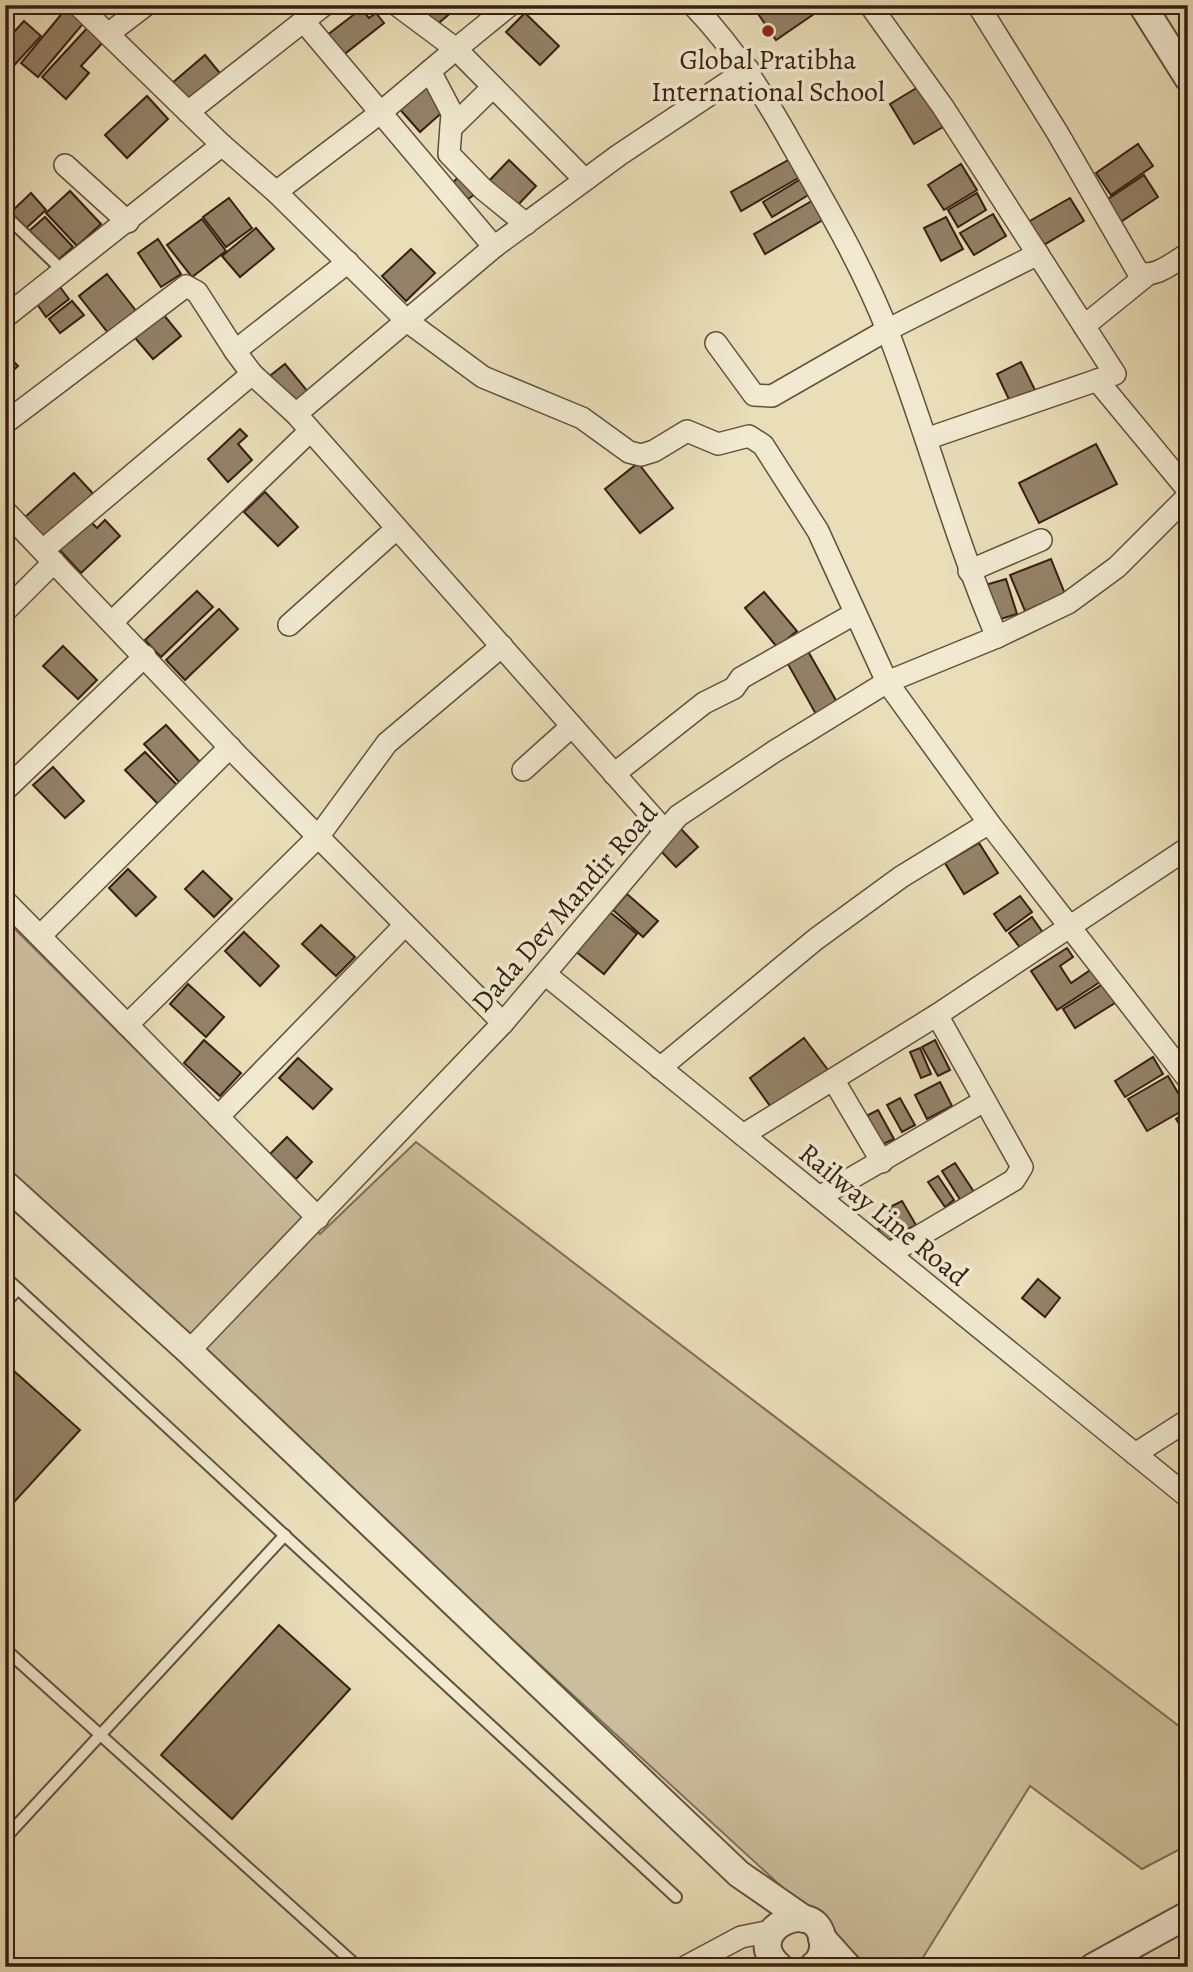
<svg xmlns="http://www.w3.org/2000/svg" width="1193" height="1972" viewBox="0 0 1193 1972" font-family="Alegreya,serif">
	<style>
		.green { fill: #cbbe9c; stroke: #806e57; stroke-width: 2 }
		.building { fill: #938268; stroke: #361f12; stroke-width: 2 }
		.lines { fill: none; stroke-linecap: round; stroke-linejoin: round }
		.service-casing { stroke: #634f3c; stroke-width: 14 }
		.minor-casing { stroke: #634f3c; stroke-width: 24 }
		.tertiary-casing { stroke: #634f3c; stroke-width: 30 }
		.service { stroke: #f1ead1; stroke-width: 10 }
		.minor { stroke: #f1ead1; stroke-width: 21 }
		.tertiary { stroke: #f1ead1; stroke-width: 26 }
		.poi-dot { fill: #8f2418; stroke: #f1ead1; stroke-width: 2.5 }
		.labels { text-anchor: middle; stroke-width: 7; stroke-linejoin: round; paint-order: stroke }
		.poi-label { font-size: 28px; fill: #361f12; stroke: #f1ead1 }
		.street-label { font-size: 28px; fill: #361f12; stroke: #f1ead1 }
	</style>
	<rect width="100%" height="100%" fill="#e9deb8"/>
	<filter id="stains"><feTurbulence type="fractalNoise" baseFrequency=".00286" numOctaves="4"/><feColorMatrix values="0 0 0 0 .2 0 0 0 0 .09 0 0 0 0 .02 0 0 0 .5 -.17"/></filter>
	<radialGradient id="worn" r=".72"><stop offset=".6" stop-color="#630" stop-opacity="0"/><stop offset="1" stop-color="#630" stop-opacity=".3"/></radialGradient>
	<path class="green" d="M5,919L320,1234L416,1142L1188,1733V1845L1142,1869L1030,1786L917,1967H869L5,1173Z"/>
	<g class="building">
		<path d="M69,5L87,19L38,77L21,63Z"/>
		<path d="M432,5H460L434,27L422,14Z"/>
		<path d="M563,5H582L571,14Z"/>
		<path d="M752,5H827L776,40Z"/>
		<path d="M892,5H911L898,14Z"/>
		<path d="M361,9L369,18L376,13L384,23L342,56L326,36Z"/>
		<path d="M525,13L559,46L540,65L506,32Z"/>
		<path d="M24,21L41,36L9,71L5,68V42Z"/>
		<path d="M90,25L106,39L81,66L89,73L66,99L42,77Z"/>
		<path d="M205,55L224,78L190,106L171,84Z"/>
		<path d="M423,83L446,109L420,132L397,106Z"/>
		<path d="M918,87L943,127L914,144L890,104Z"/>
		<path d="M147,96L168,119L127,158L105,135Z"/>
		<path d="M1138,144L1153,166L1111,195L1096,173Z"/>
		<path d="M790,159L800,177L741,211L731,192Z"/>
		<path d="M509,160L536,186L514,209L487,183Z"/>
		<path d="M961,164L977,190L944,210L928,185Z"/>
		<path d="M461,174L475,194L464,202L449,187Z"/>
		<path d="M1144,175L1158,197L1119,223L1105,201Z"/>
		<path d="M801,179L810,194L772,217L763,202Z"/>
		<path d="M70,191L101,224L77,246L46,213Z"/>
		<path d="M31,193L46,210L24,230L9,214Z"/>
		<path d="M977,193L986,210L958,227L948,210Z"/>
		<path d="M229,198L252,228L226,247L203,217Z"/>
		<path d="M817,198L828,217L765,254L754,234Z"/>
		<path d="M1070,198L1084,221L1042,246L1028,222Z"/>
		<path d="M993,214L1006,236L974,255L960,233Z"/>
		<path d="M45,217L73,247L57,261L29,231Z"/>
		<path d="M946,217L963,249L941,261L924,228Z"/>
		<path d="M202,219L226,251L192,277L167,245Z"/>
		<path d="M256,228L274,249L240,277L222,256Z"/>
		<path d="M158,239L181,274L161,287L138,253Z"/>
		<path d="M411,249L435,273L406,301L382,276Z"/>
		<path d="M107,274L137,312L109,334L79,296Z"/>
		<path d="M60,287L69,299L46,317L37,304Z"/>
		<path d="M72,301L84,315L60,333L49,319Z"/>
		<path d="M159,309L181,336L153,359L131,333Z"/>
		<path d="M5,353L18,366L5,378Z"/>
		<path d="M1021,362L1037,394L1012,406L997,374Z"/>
		<path d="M285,364L309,393L290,408L266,379Z"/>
		<path d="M240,429L247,436L238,444L252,460L228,482L208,459Z"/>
		<path d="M1096,444L1117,484L1039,523L1019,483Z"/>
		<path d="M638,463L673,508L640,533L605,489Z"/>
		<path d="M74,473L98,499L47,544L24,518Z"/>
		<path d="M265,492L298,527L278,546L244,512Z"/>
		<path d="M105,520L120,536L81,573L57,547L68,536L72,540L91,522L97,528Z"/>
		<path d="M1051,559L1065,594L1025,611L1010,575Z"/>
		<path d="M1006,579L1017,614L994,621L982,586Z"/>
		<path d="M197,591L213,607L161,657L145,640Z"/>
		<path d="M764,592L797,631L777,647L745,608Z"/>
		<path d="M219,609L238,629L185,680L166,660Z"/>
		<path d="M63,646L97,680L78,699L43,666Z"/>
		<path d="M805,646L838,704L817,716L784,657Z"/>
		<path d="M166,725L201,763L180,783L144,744Z"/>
		<path d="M145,752L177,785L158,804L125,770Z"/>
		<path d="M53,767L84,801L65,818L33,785Z"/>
		<path d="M681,829L698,847L676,867L659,849Z"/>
		<path d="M979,843L998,873L964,894L945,863Z"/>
		<path d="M128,869L156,897L136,916L109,888Z"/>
		<path d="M203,871L232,899L214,917L185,889Z"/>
		<path d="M627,894L658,921L643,937L613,910Z"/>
		<path d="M1020,896L1032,912L1006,931L994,914Z"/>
		<path d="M606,909L637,934L604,974L574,950Z"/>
		<path d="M1032,917L1046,937L1024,953L1009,933Z"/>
		<path d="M321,925L355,957L336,976L302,944Z"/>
		<path d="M244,932L279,966L260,986L225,951Z"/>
		<path d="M1067,948L1073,957L1060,966L1071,983L1092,969L1100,982L1057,1010L1031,971Z"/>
		<path d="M188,984L224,1017L206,1037L170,1004Z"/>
		<path d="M1103,984L1115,1003L1075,1028L1063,1009Z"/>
		<path d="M804,1038L828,1070L773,1110L750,1078Z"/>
		<path d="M204,1040L241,1073L220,1096L184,1063Z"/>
		<path d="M935,1040L950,1070L938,1076L922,1047Z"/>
		<path d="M920,1048L931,1074L921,1078L910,1052Z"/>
		<path d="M1153,1057L1163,1074L1125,1097L1115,1081Z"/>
		<path d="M298,1058L332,1089L313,1109L279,1078Z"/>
		<path d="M1168,1076L1187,1108L1147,1131L1128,1099Z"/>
		<path d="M940,1082L952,1106L927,1119L915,1095Z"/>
		<path d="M900,1098L915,1125L902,1132L887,1105Z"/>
		<path d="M878,1110L894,1139L879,1146L864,1117Z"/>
		<path d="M1188,1111V1136H1187L1176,1119Z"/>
		<path d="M287,1137L312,1162L296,1179L270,1154Z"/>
		<path d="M955,1163L974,1192L961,1201L942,1171Z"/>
		<path d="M938,1176L954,1200L945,1207L928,1182Z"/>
		<path d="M902,1201L916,1225L901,1233L888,1208Z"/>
		<path d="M891,1221L899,1234L886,1242L878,1229Z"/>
		<path d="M1038,1279L1060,1298L1045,1317L1022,1298Z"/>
		<path d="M5,1363L80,1430L5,1512Z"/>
		<path d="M279,1625L350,1689L232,1819L161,1755Z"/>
	</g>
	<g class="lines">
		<g class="service-casing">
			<g id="service">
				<path d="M5,215L64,272"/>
				<path d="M5,1277L676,1897"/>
				<path d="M5,1303L18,1289"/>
				<path d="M5,1649L358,1967"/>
				<path d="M5,1838L285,1535"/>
			</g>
		</g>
		<g class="minor-casing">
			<g id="minor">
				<path d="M78,5L222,145L276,192L407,321L483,377L582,418L629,452L641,455L654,451L687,431L718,444L749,436L763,445L818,531L887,682L989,823L1188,1079"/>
				<path d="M510,5L456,49L585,180"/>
				<path d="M693,5C736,50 766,98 796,152C829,210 864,270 888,332C927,433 954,537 997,637"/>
				<path d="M870,5L943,107L1115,374L926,439"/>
				<path d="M978,5L1057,132L1138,272C1155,279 1172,263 1188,254"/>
				<path d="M305,23L494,247"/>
				<path d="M108,34L146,5"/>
				<path d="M430,71L452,113L449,154L483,189L526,224"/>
				<path d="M188,112L324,5"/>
				<path d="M451,128L493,87"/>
				<path d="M65,165L128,222"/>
				<path d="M276,192L380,113L456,49L397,5"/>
				<path d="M5,317L222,145"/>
				<path d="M1084,326L1147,275"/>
				<path d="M716,343L754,395L772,396L887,330L1038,254"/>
				<path d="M252,374L296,414"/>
				<path d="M1097,380L1188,490"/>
				<path d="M5,423L186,286L197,292L235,351"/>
				<path d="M5,511L238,756L503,1023"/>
				<path d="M43,550L252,374L235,351L348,262"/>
				<path d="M969,571L1041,540"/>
				<path d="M5,611L54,562"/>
				<path d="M112,622L310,431"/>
				<path d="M289,625L395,530"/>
				<path d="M523,770L572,726"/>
				<path d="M614,774L704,703L734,688L741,678L854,614"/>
				<path d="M5,790L145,656"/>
				<path d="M664,830L296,414L494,247L619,155L748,69"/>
				<path d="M5,901L318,1218"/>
				<path d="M40,936L230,747"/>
				<path d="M545,974L1188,1497"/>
				<path d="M127,1025L318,837L387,743L502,646"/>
				<path d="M660,1068L816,939L901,877L989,823"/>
				<path d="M834,1081L882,1162"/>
				<path d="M218,1117L405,925"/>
				<path d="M743,1135L937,1015L1188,848"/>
				<path d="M819,1197L984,1101"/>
				<path d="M889,1254L1014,1180L1022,1167L937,1015"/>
				<path d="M189,1351L503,1023L678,816L775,751L887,682L997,637L1068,603L1117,567L1188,496"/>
				<path d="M1135,1454L1188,1420"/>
				<path d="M685,1967L741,1937L772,1931"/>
			</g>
		</g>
		<g class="tertiary-casing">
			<g id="tertiary">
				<path d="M1142,5L1188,78"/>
				<path d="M5,1184L189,1351L739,1874L804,1919"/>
				<path d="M822,1938L848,1967"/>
				<path d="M780,1967C737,1931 819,1891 823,1943C824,1953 820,1961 812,1967"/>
				<path d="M1093,1967L1188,1915"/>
			</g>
		</g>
		<use href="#service" class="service"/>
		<use href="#minor" class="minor"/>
		<use href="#tertiary" class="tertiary"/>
	</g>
	<circle class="poi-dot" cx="768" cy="31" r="7"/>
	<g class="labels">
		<g class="poi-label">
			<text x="768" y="69">Global Pratibha<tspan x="768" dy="32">International School</tspan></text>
		</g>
		<g class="street-label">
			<text transform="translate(564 907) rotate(-49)" y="10">Dada Dev Mandir Road</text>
			<text transform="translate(884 1214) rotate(39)" y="10">Railway Line Road</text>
		</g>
	</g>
	<rect width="1193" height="1972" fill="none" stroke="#e9deb8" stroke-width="28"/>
	<rect x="7" y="7" width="1179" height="1958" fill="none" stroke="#361f12" stroke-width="3.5"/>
	<rect x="14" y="14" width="1165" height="1944" fill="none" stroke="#361f12" stroke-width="2"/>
	<rect width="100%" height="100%" filter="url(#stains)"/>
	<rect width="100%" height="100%" fill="url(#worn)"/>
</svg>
